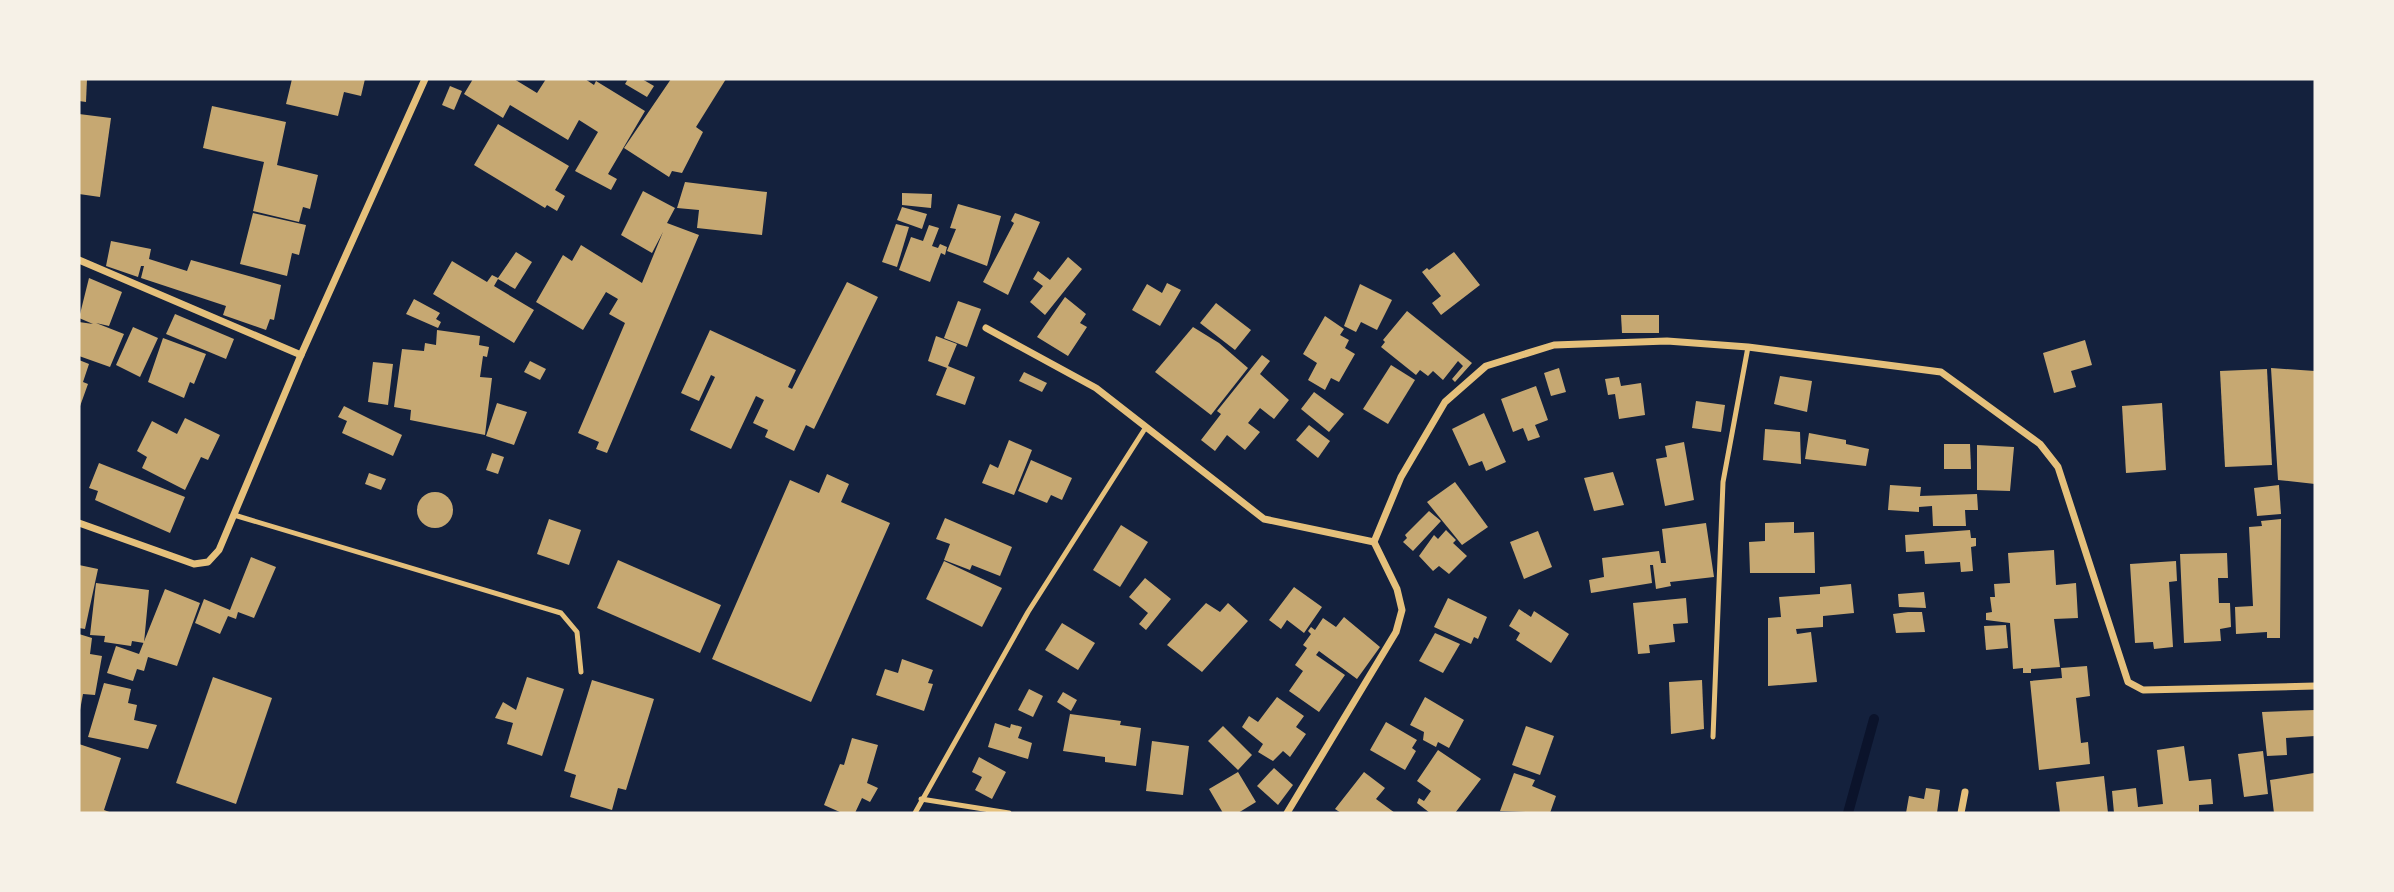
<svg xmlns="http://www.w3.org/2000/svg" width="2394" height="892" viewBox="0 0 2394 892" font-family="'Roboto Serif',serif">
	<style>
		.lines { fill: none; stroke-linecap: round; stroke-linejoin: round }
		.stream { stroke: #0b132b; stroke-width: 10 }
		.building { fill: #c6a872 }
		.service { stroke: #e5c07b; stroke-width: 5 }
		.minor { stroke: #e5c07b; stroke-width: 7 }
	</style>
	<rect width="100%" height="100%" fill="#14213d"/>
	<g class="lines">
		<path class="stream" d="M1848,813L1874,719"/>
	</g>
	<g class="building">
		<path d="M79,79H87L86,102L79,101Z"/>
		<path d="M292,79H365L361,96L344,92L338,116L286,104Z"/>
		<path d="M473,79H514L537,93L546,79H585L594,85L596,81L645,111L608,174L617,179L611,190L575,171L598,132L579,120L568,140L510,105L503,118L464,94Z"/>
		<path d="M628,79H642L654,86L647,97L625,84Z"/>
		<path d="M671,79H726L696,127L703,132L682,173L672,171L669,177L624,148Z"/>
		<path d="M450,86L462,91L454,110L442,105Z"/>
		<path d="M212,106L286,122L277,165L318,175L310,209L303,207L299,222L253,211L264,162L203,148Z"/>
		<path d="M79,114L111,118L100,197L79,194Z"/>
		<path d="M498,124L569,166L555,190L565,196L557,211L547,205L545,208L474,165Z"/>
		<path d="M685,182L767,192L762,235L697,228L699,210L677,208Z"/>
		<path d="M643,191L675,208L667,223L699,235L607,453L596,449L599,442L578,433L625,323L609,314L618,299L606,292L583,330L536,302L563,255L572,261L581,245L642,283L663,232L652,253L621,235Z"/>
		<path d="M902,193L932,194L931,208L902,205Z"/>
		<path d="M958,204L1001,216L987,266L947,251L956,229L950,228Z"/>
		<path d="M902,207L927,214L922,229L897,220Z"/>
		<path d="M253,213L306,225L299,255L292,253L287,276L240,264Z"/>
		<path d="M1015,213L1040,222L1008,295L983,282L1014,223L1011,221Z"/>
		<path d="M896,224L909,227L897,267L882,262Z"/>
		<path d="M929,225L939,228L932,246L938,248L940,244L947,247L945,255L941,253L930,282L899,270L911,237L923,241Z"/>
		<path d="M111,241L151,249L149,259L187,271L191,260L281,285L274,320L270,319L266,330L223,315L226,306L141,278L144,266H141L138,277L106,266Z"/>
		<path d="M516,252L532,262L515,289L498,279L494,286L534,310L514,343L433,294L452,261L487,282L492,275L498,278Z"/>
		<path d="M1454,252L1480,285L1441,315L1432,303L1441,296L1422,272L1427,268L1429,270Z"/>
		<path d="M1068,257L1082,269L1045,315L1030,302L1043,286L1033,279L1038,271L1050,280Z"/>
		<path d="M89,278L122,292L109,326L96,323L124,334L110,367L79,356V322L93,324L79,318Z"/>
		<path d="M847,282L878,297L814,429L806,425L794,451L765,437L768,430L753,423L764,400L756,396L731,449L690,430L715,377L711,375L699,401L681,393L710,330L796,370L788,387L792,389Z"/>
		<path d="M1167,283L1181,290L1160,326L1132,310L1147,284L1162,293Z"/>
		<path d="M1360,284L1392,300L1377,330L1361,322L1356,332L1344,326Z"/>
		<path d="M1065,297L1086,314L1080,323L1087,327L1068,356L1037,337Z"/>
		<path d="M414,299L440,313L436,319L441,322L438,328L406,314Z"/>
		<path d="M958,301L981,309L967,347L944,338Z"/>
		<path d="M1216,303L1251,330L1235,350L1200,323Z"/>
		<path d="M1407,311L1472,363L1455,382L1452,379L1463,366L1458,361L1443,380L1433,371L1428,376L1420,370L1416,375L1381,347L1385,342L1383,340Z"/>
		<path d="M175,314L234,339L226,359L166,334Z"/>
		<path d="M1621,315H1659V333H1622Z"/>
		<path d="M1325,316L1344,329L1340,335L1349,340L1345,348L1355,354L1339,382L1331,378L1325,390L1308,380L1317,363L1303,354Z"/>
		<path d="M133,327L158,338L140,377L116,365Z"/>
		<path d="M1193,327L1219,343L1248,368L1211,415L1155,372Z"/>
		<path d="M437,330L480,336L479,345L489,347L487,357L483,356L480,377L492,378L485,435L410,420L411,410L394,407L402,349L424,351L425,343L436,345Z"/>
		<path d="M936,336L957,344L948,366L975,377L965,405L936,395L947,368L928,361Z"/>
		<path d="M163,338L206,354L194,384L190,382L184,398L148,382Z"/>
		<path d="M2085,340L2092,365L2071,371L2076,387L2054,393L2043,353Z"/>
		<path d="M1262,355L1270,361L1260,374L1289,400L1274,419L1260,408L1248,423L1260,432L1245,450L1227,435L1215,451L1201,440L1221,414L1217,411Z"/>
		<path d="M79,360L89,364L83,382L88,384L79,409Z"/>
		<path d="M530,361L546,369L540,380L524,372Z"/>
		<path d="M373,362L393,364L388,405L368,402Z"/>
		<path d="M1391,365L1415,380L1388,424L1363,409Z"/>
		<path d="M1559,368L1566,392L1551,396L1544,373Z"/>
		<path d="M2271,368L2315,371V484L2278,480Z"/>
		<path d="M2267,369L2272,465L2225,467L2220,371Z"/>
		<path d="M1024,372L1047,383L1042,392L1019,381Z"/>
		<path d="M1780,376L1812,381L1807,412L1774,404Z"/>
		<path d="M1619,377L1621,386L1641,383L1645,415L1619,419L1615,394L1608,395L1605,379Z"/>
		<path d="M1536,386L1548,420L1535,425L1540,437L1528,441L1523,428L1513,432L1501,399Z"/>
		<path d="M1314,392L1344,414L1329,432L1301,409Z"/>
		<path d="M1696,401L1725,405L1721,432L1692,428Z"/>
		<path d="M497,403L527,412L514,445L486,436Z"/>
		<path d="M2162,403L2166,470L2126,473L2122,406Z"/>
		<path d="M344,406L402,435L393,456L342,433L347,421L338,417Z"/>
		<path d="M1484,413L1506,462L1486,471L1482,461L1469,466L1452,429Z"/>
		<path d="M185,418L220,435L208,460L201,457L185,490L142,468L147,457L137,451L152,421L177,434Z"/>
		<path d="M1309,425L1330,441L1318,458L1296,440Z"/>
		<path d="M1765,429L1800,432L1801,464L1763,460Z"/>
		<path d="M1809,433L1846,440V444L1869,449L1866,466L1805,459Z"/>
		<path d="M1009,440L1032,450L1014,495L982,483L990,464L998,468Z"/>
		<path d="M1684,442L1694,500L1665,506L1656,459L1667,457L1665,446Z"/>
		<path d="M1944,444H1970L1971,469H1944Z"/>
		<path d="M1977,445L2014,447L2010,491L1977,490Z"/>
		<path d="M492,453L504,457L498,474L486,470Z"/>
		<path d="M1031,460L1072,478L1062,500L1051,495L1047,503L1018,491Z"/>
		<path d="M99,463L185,497L170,533L95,500L98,491L89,488Z"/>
		<path d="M1613,472L1624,505L1594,511L1584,478Z"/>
		<path d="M369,473L386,479L381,490L365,484Z"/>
		<path d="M827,474L849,484L841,502L890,523L811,702L712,659L790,480L819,493Z"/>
		<path d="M1455,482L1488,527L1462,545L1427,502Z"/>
		<path d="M1890,485L1921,487L1920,496L1977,494L1978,510H1965L1966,526H1933L1932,506L1919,507V512L1888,510Z"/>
		<path d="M2279,485L2281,514L2257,516L2254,488Z"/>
		<circle cx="435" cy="510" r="18"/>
		<path d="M1429,511L1441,521L1413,551L1403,542L1407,538L1405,535Z"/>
		<path d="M945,518L1012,547L1000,576L972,565L970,570L944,560L950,544L936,539Z"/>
		<path d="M549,519L581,530L569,565L537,554Z"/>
		<path d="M2281,519L2280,638H2267V632L2236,634L2235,607L2253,606L2249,527L2262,526L2261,521Z"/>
		<path d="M1794,522V533L1814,532L1815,573H1750L1749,542L1765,541V523Z"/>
		<path d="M1706,523L1714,577L1670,582L1671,586L1656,589L1653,565H1650L1652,583L1591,593L1589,580L1604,577L1602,558L1659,551L1661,563H1666L1662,529Z"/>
		<path d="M1121,525L1148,542L1120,587L1093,570Z"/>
		<path d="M1446,530L1456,540L1453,543L1467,556L1449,574L1439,566L1433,571L1419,556L1434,535L1438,539Z"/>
		<path d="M1970,530L1971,538H1976V546L1971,547L1973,571L1961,572L1960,562L1925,564L1924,551L1906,552L1905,535Z"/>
		<path d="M1538,531L1552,567L1524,579L1510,542Z"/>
		<path d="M2054,550L2056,585L2076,583L2078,618L2054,619L2060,667L2031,669V673H2023V668L2013,669L2010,623L1986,620V613L1992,612L1990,597H1995L1994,584L2010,583L2008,553Z"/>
		<path d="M2227,553L2228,578H2218L2219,603H2230L2231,627L2220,629L2221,641L2184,643L2180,554Z"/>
		<path d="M251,557L276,567L254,618L238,612L236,619L228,616L220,634L195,623L204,599L230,610Z"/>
		<path d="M618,560L721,605L700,653L597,608Z"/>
		<path d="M944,561L1002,588L982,627L926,599Z"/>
		<path d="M2176,561L2177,581L2169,582L2173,647L2154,649L2153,642L2135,643L2130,564Z"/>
		<path d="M79,565L98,569L85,629L79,628Z"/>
		<path d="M1145,578L1171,599L1146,630L1139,624L1148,613L1129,597Z"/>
		<path d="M96,583L149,590L144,643L132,641L131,646L104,642L105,636L90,635Z"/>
		<path d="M1851,584L1854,613L1823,616V627L1796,629L1797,634L1811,632L1817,682L1768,686V618L1781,617L1779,597L1820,594V587Z"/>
		<path d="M1294,587L1322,607L1304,633L1287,620L1281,629L1269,620Z"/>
		<path d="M165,589L200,603L177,666L148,657L144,671L137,669L133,681L107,673L116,646L139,654Z"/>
		<path d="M1924,592L1926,608L1899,607L1898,594Z"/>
		<path d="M1448,598L1487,617L1478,639L1474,637L1471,644L1434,627Z"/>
		<path d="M1686,598L1688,623L1673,624L1675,642L1649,645L1650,653L1638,654L1633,603Z"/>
		<path d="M1206,603L1220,612L1228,603L1248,621L1202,672L1167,645Z"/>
		<path d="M1519,609L1531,617L1534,611L1569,634L1551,663L1516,640L1520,633L1509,626Z"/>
		<path d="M1908,612H1922L1925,632L1896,633L1893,614Z"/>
		<path d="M1344,617L1380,647L1357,679L1319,651L1316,655L1345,675L1319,712L1289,691L1303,671L1295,665L1307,648L1303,645L1311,634L1308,631L1311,627L1315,630L1323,618L1336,627Z"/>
		<path d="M1062,623L1095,643L1078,670L1045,650Z"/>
		<path d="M2006,625L2008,648L1986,650L1984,626Z"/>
		<path d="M1435,633L1460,644L1443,673L1419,661Z"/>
		<path d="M79,634L92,638L90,654L102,656L95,695L83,694L80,710Z"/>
		<path d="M902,659L933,670L928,683L933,684L924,711L876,695L885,669L898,673Z"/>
		<path d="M2087,666L2090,696L2076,698L2081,743L2088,742L2090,764L2039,770L2030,681L2062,678L2061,668Z"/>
		<path d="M213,677L272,698L236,804L176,783Z"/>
		<path d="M527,677L564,689L542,756L507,744L513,723L495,718L503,702L516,710Z"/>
		<path d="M592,680L654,699L626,790L618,788L612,810L570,797L576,775L564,771Z"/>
		<path d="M1702,680L1704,729L1671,734L1669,682Z"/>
		<path d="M104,683L131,689L128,703L137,705L134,720L157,725L148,749L88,737Z"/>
		<path d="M1029,689L1043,696L1033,717L1018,710Z"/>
		<path d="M1063,692L1077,700L1071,711L1057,702Z"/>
		<path d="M1277,697L1304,716L1296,727L1306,734L1290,757L1283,751L1273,761L1258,752L1263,744L1242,727L1249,716L1258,722Z"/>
		<path d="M1425,697L1464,720L1449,748L1438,742L1436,747L1423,740L1424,732L1410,725Z"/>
		<path d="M2315,710V736L2286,738L2287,755L2267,756L2262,712Z"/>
		<path d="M1070,714L1121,721L1120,725L1141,728L1136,766L1105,762V757L1063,751Z"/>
		<path d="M1386,722L1417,740L1412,748L1416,751L1405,770L1370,750Z"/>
		<path d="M995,723L1010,728L1011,724L1022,727L1018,738L1032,743L1028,759L988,747Z"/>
		<path d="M1223,726L1252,755L1238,770L1208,741Z"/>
		<path d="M1526,726L1554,736L1540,775L1512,765Z"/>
		<path d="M852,738L878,745L867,783L878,788L870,802L862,798L855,813H842L824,805L840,764L844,765Z"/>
		<path d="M1152,741L1189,746L1183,795L1146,791Z"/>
		<path d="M79,744L121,758L104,810L112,813H79Z"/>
		<path d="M2184,746L2189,781L2211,779L2213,804L2199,805V813H2114L2112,791L2136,788L2138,807L2163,804L2157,750Z"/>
		<path d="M1438,750L1481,779L1455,813H1430L1417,803L1419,798L1424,801L1431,791L1417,781Z"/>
		<path d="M2263,751L2268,794L2244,797L2238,754Z"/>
		<path d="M979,757L1006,772L992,799L975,790L982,777L972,772Z"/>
		<path d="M1274,768L1293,785L1278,805L1257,786Z"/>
		<path d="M1238,772L1256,802L1238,813H1223L1209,789Z"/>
		<path d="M1364,772L1385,788L1376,799L1395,813H1341L1335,809Z"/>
		<path d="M1514,773L1535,780L1532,786L1556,796L1550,813L1500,811Z"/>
		<path d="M2314,773L2315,813H2274L2270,780Z"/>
		<path d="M2104,776L2108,813H2060L2056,782Z"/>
		<path d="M1926,788L1940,790L1937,813H1906L1909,796L1924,799Z"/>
	</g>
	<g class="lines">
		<g class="service">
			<path d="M234,515L561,613L577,632L581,672"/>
			<path d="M1713,737L1723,482L1748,347"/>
			<path d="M921,799L1009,813"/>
			<path d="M915,813L1028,612L1146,427"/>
		</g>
		<g class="minor">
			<path d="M79,260L301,355"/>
			<path d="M986,328L1096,388L1264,519L1374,542L1401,477L1445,402L1486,366L1554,345L1667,341L1748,347L1941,372L2040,444L2058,467L2128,682L2143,690L2315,686"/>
			<path d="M79,523L194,564L208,562L219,550L301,355L425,79"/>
			<path d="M1287,813L1396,632L1402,610L1397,589L1374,542"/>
			<path d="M1961,813L1965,792"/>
		</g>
	</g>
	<rect width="2394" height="892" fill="none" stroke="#f6f1e7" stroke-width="161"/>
</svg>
